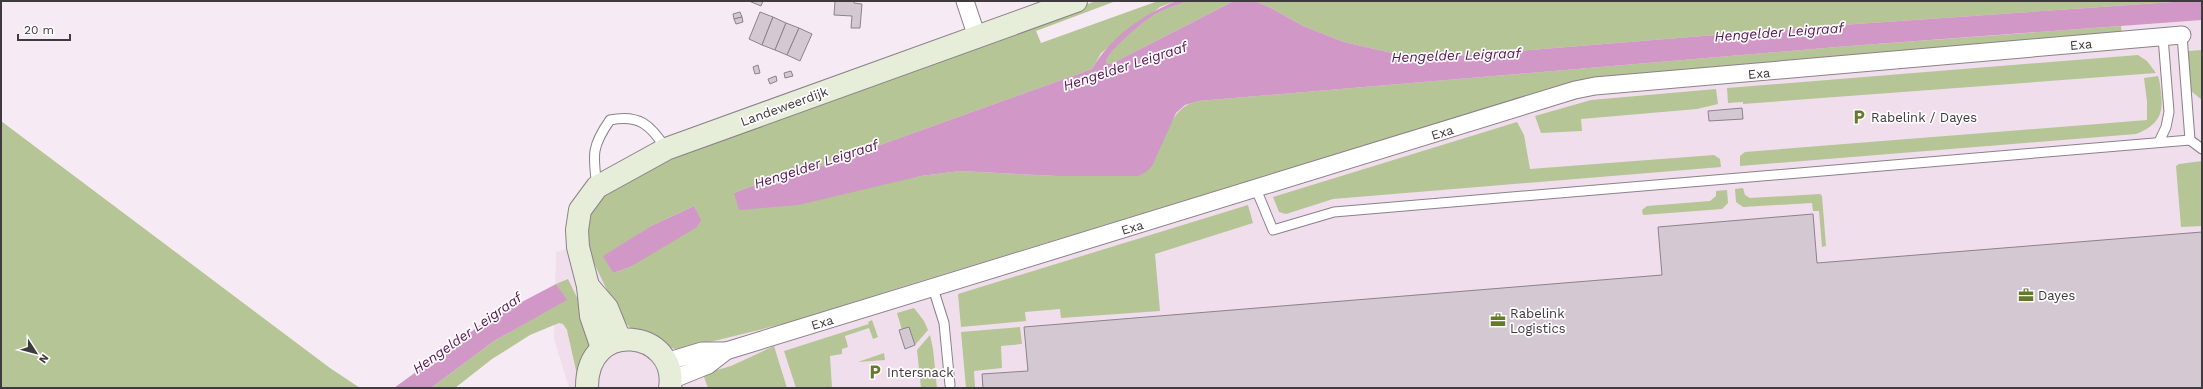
<svg xmlns="http://www.w3.org/2000/svg" width="2203" height="389" viewBox="0 0 2203 389" font-family="'Work Sans',sans-serif">
	<style>
		.built { fill: #f0deed }
		.green { fill: #b5c595; fill-rule: evenodd }
		.water { fill: #d097c7 }
		.building { fill: #d4c9d2; stroke: #8c828a }
		.lines { fill: none; stroke-linecap: round; stroke-linejoin: round }
		.lane-casing { stroke: #8b8189; stroke-width: 11 }
		.street-casing { stroke: #8b8189; stroke-width: 19 }
		.secondary-casing { stroke: #8b8189; stroke-width: 24 }
		.lane { stroke: #fff; stroke-width: 9 }
		.street { stroke: #fff; stroke-width: 17 }
		.secondary { stroke: #e6edd8; stroke-width: 22 }
		.labels { text-anchor: middle; stroke-width: 3.5; stroke-linejoin: round; paint-order: stroke }
		.street-label { font-size: 13px; fill: #3e3a3e; stroke: #fefcfd }
		.poi-label { font-size: 13px; fill: #3e3a3e; stroke: #fefcfd; text-anchor: start }
		.water-label { font-size: 14px; font-style: italic; fill: #561450; stroke: #fefcfd }
	</style>
	<rect width="100%" height="100%" fill="#f6ebf4"/>
	<path class="built" d="M1183,1H2202V388H569L554,339L556,252L736,202Z"/>
	<g class="green">
		<path d="M1096,1H1116L1036,31L1041,43L1158,1H1176L1160,7L1101,53L1092,69L819,167C791,176 761,181 734,193L875,185L921,176L960,171L1057,176L1171,123C1178,110 1184,105 1198,101L1849,46L2121,26L2122,35L1584,79L911,284L791,322L677,350L637,334L621,319L591,257L588,241L587,227L589,218L606,193L678,154ZM694,206L699,218L630,267L613,273L604,256L651,226Z"/>
		<path d="M1188,1H1234L1113,63L1108,64L1106,62C1107,50 1143,21 1154,15C1165,9 1177,5 1188,1Z"/>
		<path d="M1252,1H2187L1827,26L1418,59L1344,42L1303,26L1271,8Z"/>
		<path d="M2202,50V100L2191,91L2188,51Z"/>
		<path d="M2138,55L2147,61L2156,73L1743,104V102L1728,103L1727,88Z"/>
		<path d="M2158,76C2160,81 2160,87 2161,92C2164,115 2158,125 2136,134L1740,166V156L1745,152L2147,120V101L2144,78Z"/>
		<path d="M1716,89L1718,104L1697,109L1581,119L1582,131L1541,133L1535,116L1591,100Z"/>
		<path d="M1,121L330,368L360,388H1Z"/>
		<path d="M1517,122L1524,135L1530,169L1714,155L1720,159L1721,167L1333,199L1286,214L1279,212L1273,197Z"/>
		<path d="M2202,161V226L2181,227L2176,166L2179,164Z"/>
		<path d="M1743,188L1745,195L1750,198L1820,194L1822,196L1826,246L1822,247L1819,211H1813L1812,203L1743,207L1736,202L1735,189Z"/>
		<path d="M1727,190L1728,203L1722,209L1643,215L1642,210L1647,206L1710,201L1716,196V191Z"/>
		<path d="M1248,205L1253,223L1155,254L1160,311L1061,318L1060,309L1025,312L1026,321L961,327L958,294Z"/>
		<path d="M568,279L582,308L590,346L580,388L567,330L563,324L559,323L530,335L492,359L455,388H431L494,341L566,300L556,284Z"/>
		<path d="M914,308L924,321L928,330L915,345L909,327L902,330L897,313Z"/>
		<path d="M872,320L878,337L873,339L869,328L845,336L848,347L842,349V354L830,356L832,388H796L784,351L869,324L868,322Z"/>
		<path d="M1020,327L1022,344L1001,346L1002,368L974,371L975,388H966L961,332Z"/>
		<path d="M930,335L933,349L937,388H921L917,350Z"/>
		<path d="M774,346L787,388H708L703,374L731,366Z"/>
		<path d="M884,353L885,360L858,362Z"/>
	</g>
	<g class="water">
		<path d="M1176,1H1188C1177,5 1165,9 1154,15C1144,21 1107,51 1106,62L1108,64L1113,63L1234,1H1254L1271,8L1303,26L1344,42L1418,59L1827,26L2187,1H2202V20L1849,46L1198,101L1185,105L1176,113L1152,166L1146,172L1138,176H1057L960,171L921,176L798,205L739,210L734,193C761,181 791,176 819,167L1092,69C1111,37 1142,15 1176,1Z"/>
		<path d="M694,206L701,220L697,227L630,267L613,273L603,256L651,226Z"/>
		<path d="M556,284L567,300L494,341L431,388H394L486,321Z"/>
	</g>
	<g class="building">
		<path d="M749,1H763L761,6Z"/>
		<path d="M835,1H854V3L862,4L860,28H851L852,16L834,15Z"/>
		<path d="M740,12L742,17L734,19L733,14Z"/>
		<path d="M760,12L773,17L762,45L749,39Z"/>
		<path d="M742,17L743,22L736,24L734,19Z"/>
		<path d="M773,17L786,23L775,50L762,45Z"/>
		<path d="M786,23L799,28L787,55L775,50Z"/>
		<path d="M799,28L812,34L800,61L787,55Z"/>
		<path d="M758,65L760,73L755,74L753,67Z"/>
		<path d="M791,71L793,76L785,78L784,73Z"/>
		<path d="M776,76L777,81L770,84L768,79Z"/>
		<path d="M1742,108L1743,119L1709,121L1708,111Z"/>
		<path d="M1813,214L1817,263L2202,232V388H983L982,374L1028,371L1024,327L1662,275L1658,227Z"/>
		<path d="M909,327L915,345L905,349L899,330Z"/>
	</g>
	<g class="lines">
		<g class="lane-casing">
			<g id="lane">
				<path d="M2182,35L2190,140"/>
				<path d="M2159,142L2166,127L2169,112L2163,37"/>
				<path d="M597,187C593,155 591,147 610,120C639,114 651,125 666,149"/>
				<path d="M1256,189L1273,230L1334,212L2190,140L2202,149"/>
				<path d="M933,288L944,323L950,385"/>
			</g>
		</g>
		<g class="street-casing">
			<g id="street">
				<path d="M965,1L977,37"/>
				<path d="M666,362L702,351H726L1575,90L1595,86L2182,35"/>
				<path d="M671,380L708,365L726,351"/>
			</g>
		</g>
		<g class="secondary-casing">
			<g id="secondary">
				<path d="M588,286L607,308L620,340"/>
				<path d="M602,348L591,316L588,286L578,247L577,230L580,210L597,187L666,149L1076,1"/>
				<path d="M587,388C586,317 679,330 670,388"/>
			</g>
		</g>
		<use href="#lane" class="lane"/>
		<use href="#street" class="street"/>
		<use href="#secondary" class="secondary"/>
	</g>
	<defs>
		<g id="parking-bare" transform="scale(1.2)"><path d="M-3.5-5.5H1a3.5 3.5 0 0 1 0 7H-1V5.5H-3.5ZM-1-3.4V-.6H.8a1.4 1.4 0 0 0 0-2.8Z" fill="#647a2b" stroke="#fefcfd" stroke-width="2.5" paint-order="stroke"/></g>
		<g id="office-bare" transform="scale(1.2)"><path d="M-6-3h4V-5.5h4V-3h4V5H-6ZM-1-4.5V-3h2v-1.5ZM-6 0V1H6V0Z" fill="#647a2b" stroke="#fefcfd" stroke-width="2.5" paint-order="stroke"/></g>
	</defs>
	<g fill-rule="evenodd">
		<use href="#parking-bare" x="1859" y="117"/>
		<use href="#office-bare" x="2026" y="295"/>
		<use href="#office-bare" x="1498" y="320"/>
		<use href="#parking-bare" x="875" y="372"/>
	</g>
	<g class="labels">
		<g class="street-label">
			<text transform="translate(2081 44) rotate(-5)" y="5">Exa</text>
			<text transform="translate(1759 73) rotate(-5)" y="5">Exa</text>
			<text transform="translate(784 106) rotate(-20)" y="5">Landeweerdijk</text>
			<text transform="translate(1442 132) rotate(-17)" y="5">Exa</text>
			<text transform="translate(1132 227) rotate(-17)" y="5">Exa</text>
			<text transform="translate(822 322) rotate(-17)" y="5">Exa</text>
		</g>
		<g class="poi-label">
			<text x="1871" y="122">Rabelink / Dayes</text>
			<text x="2038" y="300">Dayes</text>
			<text x="1510" y="318">Rabelink<tspan x="1510" dy="15">Logistics</tspan></text>
			<text x="887" y="377">Intersnack</text>
		</g>
		<g class="water-label">
			<text transform="translate(1779 32) rotate(-4)" y="5">Hengelder Leigraaf</text>
			<text transform="translate(1456 55) rotate(-2)" y="5">Hengelder Leigraaf</text>
			<text transform="translate(1125 66) rotate(-18)" y="5">Hengelder Leigraaf</text>
			<text transform="translate(816 164) rotate(-18)" y="5">Hengelder Leigraaf</text>
			<text transform="translate(467 333) rotate(-35)" y="5">Hengelder Leigraaf</text>
		</g>
	</g>
	<rect width="2203" height="389" fill="none" stroke="#3e3a3e" stroke-width="4"/>
	<g transform="translate(36 353) rotate(126)" stroke="#fefcfd" stroke-width="3" paint-order="stroke">
	<path d="M0-3L7 15L0 10L-7 15Z" fill="#3e3a3e"/>
	<text y="-6" font-size="11" font-weight="bold" text-anchor="middle" fill="#3e3a3e">N</text>
	</g>
	<path d="M18 34v6h52v-6" fill="none" stroke="#3e3a3e" stroke-width="2"/>
	<text x="24" y="34" font-size="12" fill="#3e3a3e" stroke="#fefcfd" stroke-width="3" paint-order="stroke">20 m</text>
</svg>
